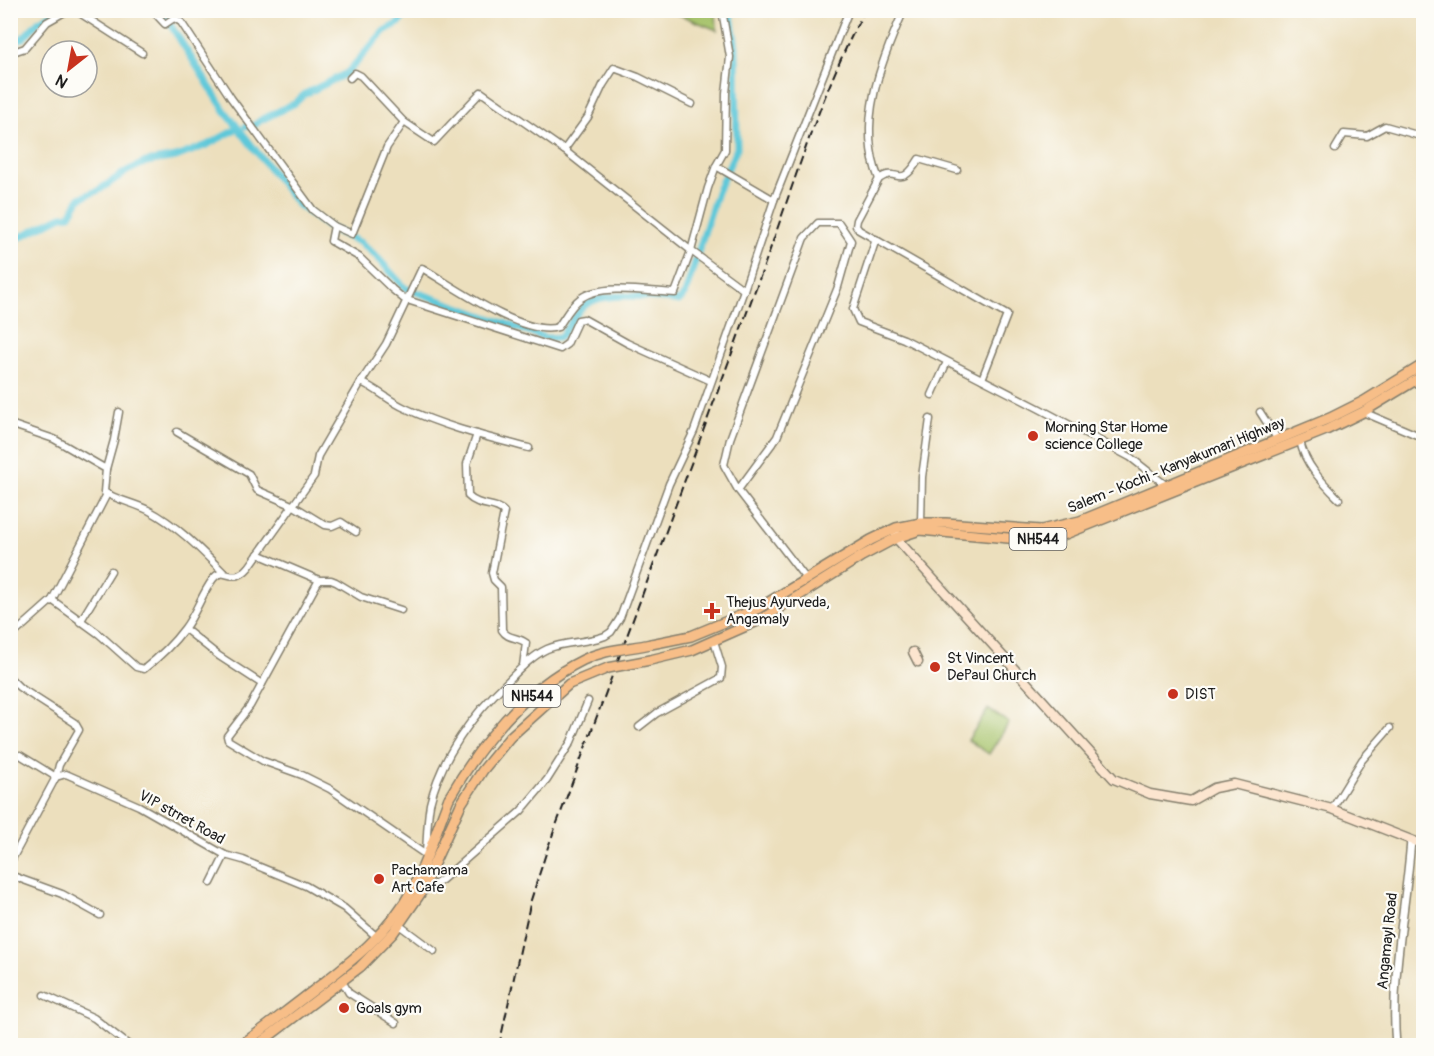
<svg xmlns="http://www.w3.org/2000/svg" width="1434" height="1056" viewBox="0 0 1434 1056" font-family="Pangolin,sans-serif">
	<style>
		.green { fill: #a5c269; stroke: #606f42; stroke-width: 1.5 }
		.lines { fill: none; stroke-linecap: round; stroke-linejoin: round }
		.canal { stroke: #5ec8d9; stroke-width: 7 }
		.minor-casing { stroke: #847e6c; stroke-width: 9 }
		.tertiary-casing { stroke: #847e6c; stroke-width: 10 }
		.secondary-casing { stroke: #847e6c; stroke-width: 11 }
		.trunk-casing { stroke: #847e6c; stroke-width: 12 }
		.minor { stroke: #fff; stroke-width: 6 }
		.tertiary { stroke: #fff; stroke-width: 7 }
		.secondary { stroke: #fce5cf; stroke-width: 8 }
		.trunk { stroke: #f7be88; stroke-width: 9 }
		.rail { stroke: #1c1c1c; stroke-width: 2; stroke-dasharray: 9 4.5; stroke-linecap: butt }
		.trunk-bridge-casing { stroke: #847e6c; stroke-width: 12; stroke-linecap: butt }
		.trunk-bridge { stroke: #f7be88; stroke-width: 9 }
		.poi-dot { fill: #c8321e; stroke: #fdfcf7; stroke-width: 2 }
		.labels { text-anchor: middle; stroke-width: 4.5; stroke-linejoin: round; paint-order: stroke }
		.shield { fill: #fdfcf7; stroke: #605f5e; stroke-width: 1.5 }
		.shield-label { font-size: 14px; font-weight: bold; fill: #1c1c1c }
		.poi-label { font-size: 15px; fill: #1c1c1c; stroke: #fdfcf7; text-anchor: start }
		.street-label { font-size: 15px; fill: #1c1c1c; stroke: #fdfcf7 }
	</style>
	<rect width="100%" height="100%" fill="#fdfcf7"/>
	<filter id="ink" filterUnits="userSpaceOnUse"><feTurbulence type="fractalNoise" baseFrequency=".0167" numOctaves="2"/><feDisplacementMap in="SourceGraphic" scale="12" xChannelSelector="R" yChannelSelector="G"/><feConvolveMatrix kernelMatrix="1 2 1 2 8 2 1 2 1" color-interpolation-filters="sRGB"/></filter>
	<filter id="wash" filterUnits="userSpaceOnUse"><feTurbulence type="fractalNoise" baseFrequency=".008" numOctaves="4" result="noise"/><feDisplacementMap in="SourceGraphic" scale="24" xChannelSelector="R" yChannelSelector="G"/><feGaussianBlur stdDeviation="1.35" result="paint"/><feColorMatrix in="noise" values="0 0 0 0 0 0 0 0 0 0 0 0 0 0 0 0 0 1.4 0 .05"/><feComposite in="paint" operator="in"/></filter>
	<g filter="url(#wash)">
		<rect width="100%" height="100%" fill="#ecdfbd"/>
		<g class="green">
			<path d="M670,11H716L717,30Z"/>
			<path d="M988,709L1009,723L989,754L968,740Z"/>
		</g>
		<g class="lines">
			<g class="canal">
				<path d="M161,10L225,111L298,205L328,227L361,243L376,256L405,288L546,338L560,337C568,328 574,315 583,307C603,289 655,298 679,301L685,294L717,192L737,148L736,47L730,10"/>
				<path d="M10,41L23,38L39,21L59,10"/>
				<path d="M246,126L252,127L261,120L295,103L305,94L347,73L384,31L399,23L409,10"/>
				<path d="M10,242L62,216L70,215L80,198L99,190L127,171L146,162L176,157L207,145L233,131"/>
			</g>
		</g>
	</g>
	<g filter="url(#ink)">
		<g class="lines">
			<g class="minor-casing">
				<g id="minor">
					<path d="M75,10L142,53"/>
					<path d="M152,10L165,24L174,18L181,22L231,98L313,210L334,226L352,234L387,147L404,122"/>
					<path d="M10,53L25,48L47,22L68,10"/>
					<path d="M350,78L355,73L361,76L404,122L434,142L481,92L564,150L694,253L744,290"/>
					<path d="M1335,149L1344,134L1367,136L1385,126L1424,137"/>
					<path d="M564,150L588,117L603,85L614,68L638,77L692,104"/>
					<path d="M716,166L774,200"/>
					<path d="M957,170L919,159C899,192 898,165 879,179L857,220L856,226L859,230L1007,315L982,379"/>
					<path d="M879,179C856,124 881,61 904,10"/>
					<path d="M334,226L331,241L359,257L392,289L404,299L560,349L567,344L578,320L584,319L627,343L711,381"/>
					<path d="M876,239L853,309L859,322L904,339L1040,409L1130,457L1167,486"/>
					<path d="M361,382L386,344L422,268C451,285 525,338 558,327C565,317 571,305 581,298C602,283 650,292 675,293L691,251L708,188L716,166L725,150L726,93L730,57L722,10"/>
					<path d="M932,395L947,362"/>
					<path d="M1260,412L1278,440"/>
					<path d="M1363,412L1424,438"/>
					<path d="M10,424L54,439L106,469L104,492C117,500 134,503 148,510C177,525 201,550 224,573"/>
					<path d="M177,432L249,474L257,490L294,506L325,525L332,526L341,522L356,532"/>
					<path d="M477,434L467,464L468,496C480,508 495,502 504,512L492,573L494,580L501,587L502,630C508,640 518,636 526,643L523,666"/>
					<path d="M1300,441C1305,465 1322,482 1339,499"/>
					<path d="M106,469L114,440L119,412"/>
					<path d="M738,490L777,437L838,287L851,241L839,223H818L804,238L730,439L724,465L738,490L807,580"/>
					<path d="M921,523L922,477L930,419"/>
					<path d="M258,554L319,580H331L336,582L361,597L401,610"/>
					<path d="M319,580L250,706L227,736L228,740L263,761L302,775L330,789L426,855C427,838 427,821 430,804C441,757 473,714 508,681C519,670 532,656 547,649C565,641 587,643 605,636L611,632L620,618L669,484L694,431L744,290L774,200L849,10"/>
					<path d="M52,600L107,494"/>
					<path d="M80,622L111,571"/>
					<path d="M185,629L219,656L262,684"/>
					<path d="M10,635L16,632L52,600L99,634L136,667L144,669C158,658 173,644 184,629C196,614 201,595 213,579C224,564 232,587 249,567L314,476L318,456L361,382C377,389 389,401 405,408C444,427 487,437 529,448"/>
					<path d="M10,678L19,687L75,723L79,730L59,765L56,777L20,755"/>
					<path d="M639,727L657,713L721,678L722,667L714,641"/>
					<path d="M1332,809L1362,760L1390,728"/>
					<path d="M10,863L56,777L66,774L139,806L225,855L243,860L306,886L344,908L377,937"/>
					<path d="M10,875L62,894L100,915"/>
					<path d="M211,883L225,855"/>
					<path d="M421,893L442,880L521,811L547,780L571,742L588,701"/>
					<path d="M399,925L434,951"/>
					<path d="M342,981L349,993L396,1023"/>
					<path d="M44,995L94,1018L130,1046"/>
				</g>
			</g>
			<g class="tertiary-casing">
				<path id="tertiary" d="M1396,1046C1390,977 1406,909 1411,840"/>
			</g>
			<g class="secondary-casing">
				<g id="secondary">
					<path d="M896,531V538L1114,779L1150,794L1191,801L1214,788L1234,784L1332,809L1424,845"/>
					<path d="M913,652L918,662"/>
				</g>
			</g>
			<g class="trunk-casing">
				<g id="trunk">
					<path d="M651,644L691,636L759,608L871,540L896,528L921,523H946L1041,530L1080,521L1330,418L1364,401L1424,364"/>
					<path d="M650,660L692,650L760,620L862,556L896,538L920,530L1019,539L1063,535L1326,430L1363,412L1424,375"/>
					<path d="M239,1046C261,1032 281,1015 301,1000C344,967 388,936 413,888C428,859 437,828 449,798"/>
					<path d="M256,1046L360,967L393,933L420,894L461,804"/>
				</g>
			</g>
			<use href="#minor" class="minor"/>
			<use href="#tertiary" class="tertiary"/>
			<use href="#secondary" class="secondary"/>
			<use href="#trunk" class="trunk"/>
			<path class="rail" d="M499,1046L531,900L548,847C617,663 686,478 754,293C790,199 817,99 865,10"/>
			<g class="trunk-bridge-casing">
				<g id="trunk-bridge">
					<path d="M449,798C481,743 524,689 583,660C605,649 628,649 651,644"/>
					<path d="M461,804L483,770L510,737L569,684L608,668L650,660"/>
				</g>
			</g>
			<use href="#trunk-bridge" class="trunk-bridge"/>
		</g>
	</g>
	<g class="poi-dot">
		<circle cx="1033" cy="436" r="6"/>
		<path d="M709 602h6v6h6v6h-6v6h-6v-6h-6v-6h6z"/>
		<circle cx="935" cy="667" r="6"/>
		<circle cx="1173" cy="694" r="6"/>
		<circle cx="379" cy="879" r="6"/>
		<circle cx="344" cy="1008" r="6"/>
	</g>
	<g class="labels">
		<g class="shield">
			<rect x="1009.5" y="528" width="57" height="22" rx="4.5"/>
			<rect x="503.5" y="685" width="57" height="22" rx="4.5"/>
		</g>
		<g class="shield-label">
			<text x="1038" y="544">NH544</text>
			<text x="532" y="701">NH544</text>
		</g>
		<g class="poi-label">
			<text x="1045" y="432">Morning Star Home<tspan x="1045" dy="17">science College</tspan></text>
			<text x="726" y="607">Thejus Ayurveda,<tspan x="726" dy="17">Angamaly</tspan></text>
			<text x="947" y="663">St Vincent<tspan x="947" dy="17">DePaul Church</tspan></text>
			<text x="1185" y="699">DIST</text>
			<text x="391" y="875">Pachamama<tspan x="391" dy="17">Art Cafe</tspan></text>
			<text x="356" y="1013">Goals gym</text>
		</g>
		<g class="street-label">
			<text transform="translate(1176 465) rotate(-22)" y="5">Salem - Kochi - Kanyakumari Highway</text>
			<text transform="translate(182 817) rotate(29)" y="5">VIP strret Road</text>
			<text transform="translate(1387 941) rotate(-84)" y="5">Angamayl Road</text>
		</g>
	</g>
	<rect width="1434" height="1056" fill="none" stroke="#fdfcf7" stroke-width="36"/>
	<g transform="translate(69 69) rotate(211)"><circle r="28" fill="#fdfcf7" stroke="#a3a29f" stroke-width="1.5"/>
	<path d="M0-4.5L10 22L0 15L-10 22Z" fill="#c8321e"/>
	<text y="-9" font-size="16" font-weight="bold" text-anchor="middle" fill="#1c1c1c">N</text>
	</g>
</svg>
